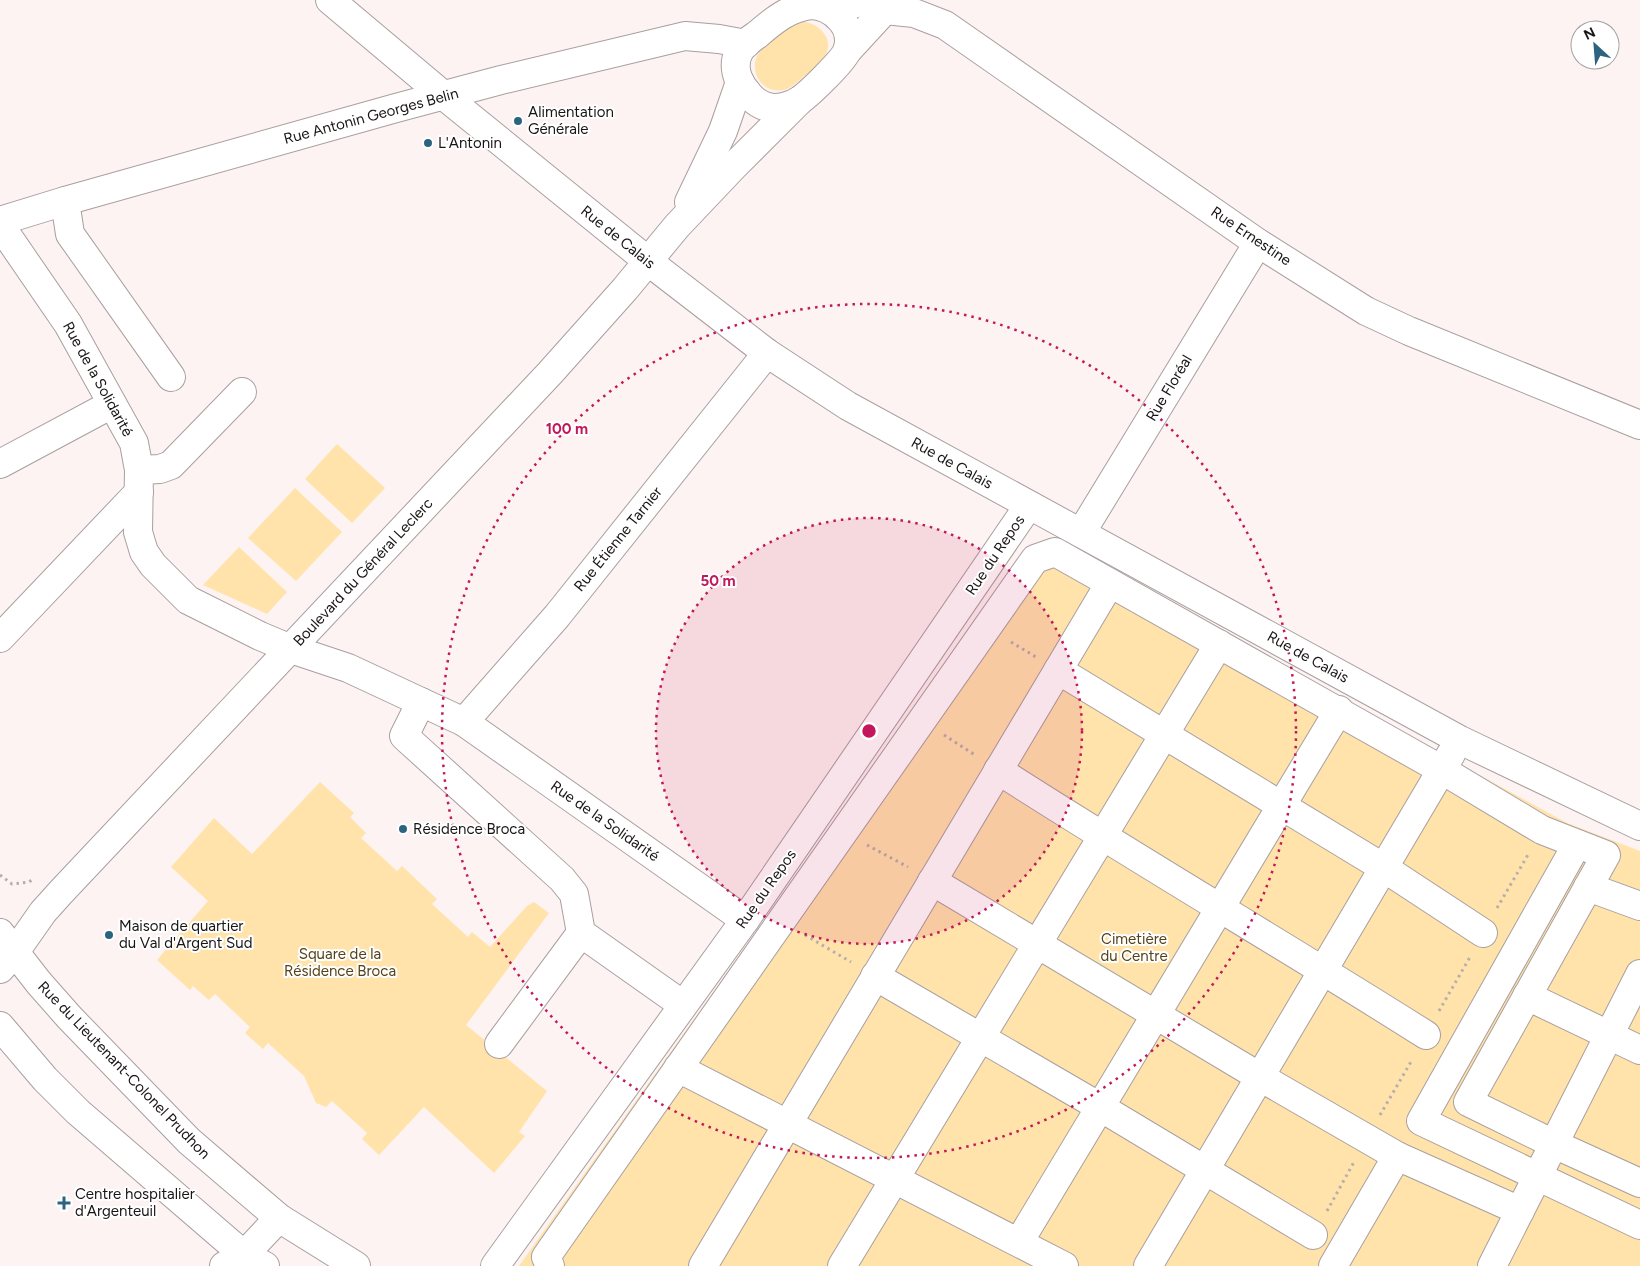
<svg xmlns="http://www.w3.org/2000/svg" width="1640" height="1266" viewBox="0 0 1640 1266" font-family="Figtree,sans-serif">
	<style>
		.green { fill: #ffe3ab }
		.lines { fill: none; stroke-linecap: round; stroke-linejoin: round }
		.minor-casing { stroke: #a99f9e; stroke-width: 30 }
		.major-casing { stroke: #a99f9e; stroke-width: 30 }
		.path { stroke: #b6afae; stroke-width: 3; stroke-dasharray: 2.5 4; stroke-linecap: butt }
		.minor { stroke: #fff; stroke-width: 28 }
		.major { stroke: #fff; stroke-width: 28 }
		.ring { fill: none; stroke: #c2185b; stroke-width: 2.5; stroke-dasharray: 2.5 5 }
		.poi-dot { fill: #2c637e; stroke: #fff; stroke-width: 2 }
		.labels { text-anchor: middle; stroke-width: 4; stroke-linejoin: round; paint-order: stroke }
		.poi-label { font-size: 15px; fill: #181514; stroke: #fff; text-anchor: start }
		.street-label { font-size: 15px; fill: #181514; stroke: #fff }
		.park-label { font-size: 15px; fill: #554218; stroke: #fff }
		.centre { fill: #c2185b; stroke: #fff; stroke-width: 2.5 }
		.ring-label { font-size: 15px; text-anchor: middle; font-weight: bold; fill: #c2185b; stroke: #fff; stroke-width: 4; stroke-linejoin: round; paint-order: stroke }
	</style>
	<rect width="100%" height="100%" fill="#fdf3f2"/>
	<g class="green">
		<path d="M806,22C822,26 834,40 825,56C821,65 811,71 803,77C798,82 791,88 784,90C778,91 771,90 766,87C756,80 752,67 757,56C762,47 786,28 795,24C799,22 803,22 806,22Z"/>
		<path d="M337,444L385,488L352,523L305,479Z"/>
		<path d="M295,488L342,532L296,581L248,538Z"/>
		<path d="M1058,545L1567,823L1640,851V1266H519L1026,551Z"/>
		<path d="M239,547L287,592L267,614L203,585Z"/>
		<path d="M320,782L354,813L350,817L366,833L361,838L397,871L402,866L437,899L432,904L468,937L472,932L490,947L527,906L534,902L549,913L466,1025L547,1091L519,1132L525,1136L494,1173L424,1107L379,1155L362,1139L367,1133L332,1101L326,1107L316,1103L304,1076L268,1043L263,1049L245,1033L250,1027L215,994L209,1000L193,986L190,990L157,960L208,901L171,867L214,818L252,854Z"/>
	</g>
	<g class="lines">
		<g class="minor-casing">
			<g id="minor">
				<path d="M330,0L443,95L649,262L767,353L848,406L1460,740L1640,826"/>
				<path d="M885,10L914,13L945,25L1258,243L1366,311L1409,331L1640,425"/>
				<path d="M65,201L70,234L171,377"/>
				<path d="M0,221L65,201L396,108L501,80L685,36L719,39L746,44"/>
				<path d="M0,225L68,324L134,443L139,470L138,532L144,552L153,565L188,600L260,636L291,649L348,668L464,722L745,920"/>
				<path d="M0,464L112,404"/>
				<path d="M139,470L160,469L171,465L242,392"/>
				<path d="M1081,533L1258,243"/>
				<path d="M0,638L139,492"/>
				<path d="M1058,670L1384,868L1483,933"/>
				<path d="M421,702L404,736L562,879L574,894L581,933L683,1005"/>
				<path d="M464,722L557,616L767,353"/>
				<path d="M998,770C1139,861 1284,945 1426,1035"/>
				<path d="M1577,844L1421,1121L1640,1225"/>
				<path d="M932,881L1260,1077L1397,1156"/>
				<path d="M1588,887L1640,906"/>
				<path d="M875,976L1100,1107L1313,1235"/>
				<path d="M1527,996L1640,1050"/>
				<path d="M499,1044L581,933"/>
				<path d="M678,1068L1064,1266"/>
				<path d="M1019,1242L1339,710"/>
				<path d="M224,1266L244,1255"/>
				<path d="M495,1266L745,920L1029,505"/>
				<path d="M550,1266L546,1257L1035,559L1055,552L1442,770L1542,830L1606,855L1468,1102L1554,1144L1640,1183"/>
				<path d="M703,1266L1110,583"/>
				<path d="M842,1266L1219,644"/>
				<path d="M1148,1266L1451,754"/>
				<path d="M1333,1266L1397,1156L1520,1211"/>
				<path d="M1492,1266L1640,974"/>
			</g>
		</g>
		<g class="major-casing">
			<g id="major">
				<path d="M811,5C833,6 856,27 847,51C843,61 809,94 800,100C793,105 782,108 774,108C763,108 752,100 746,91C737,81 732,65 739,52C743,44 751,39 758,34C774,20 789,8 811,5Z"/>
				<path d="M832,11L866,0"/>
				<path d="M848,50L894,0"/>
				<path d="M689,202L723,131L740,82"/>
				<path d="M0,933L39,983L69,1017L189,1141L279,1218L356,1266"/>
				<path d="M0,969L15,952L43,912L61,892L550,373L625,289L677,226L732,168L799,101"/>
				<path d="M0,1026L45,1079L78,1112L244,1255L265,1266"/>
				<path d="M244,1255L279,1218"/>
			</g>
		</g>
		<g class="path">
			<path d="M1011,642L1036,657"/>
			<path d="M944,735L975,755"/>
			<path d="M867,845L908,867"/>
			<path d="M0,875L12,884L29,882L33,879"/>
			<path d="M1497,908L1529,853"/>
			<path d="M805,935L851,962"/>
			<path d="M1439,1011L1470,957"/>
			<path d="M1380,1115L1412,1060"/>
			<path d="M1327,1211L1354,1162"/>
		</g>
		<use href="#minor" class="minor"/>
		<use href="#major" class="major"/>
	</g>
	<circle cx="869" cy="731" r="213" fill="#c2185b" fill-opacity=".12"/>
	<g class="ring">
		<circle cx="869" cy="731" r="213"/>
		<circle cx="869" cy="731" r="427"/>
	</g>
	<g class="poi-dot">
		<circle cx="518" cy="121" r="5"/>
		<circle cx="428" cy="143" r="5"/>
		<circle cx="403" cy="829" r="5"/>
		<circle cx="109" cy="935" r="5"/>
		<path d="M61.5 1195.5h5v5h5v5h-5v5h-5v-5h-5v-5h5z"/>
	</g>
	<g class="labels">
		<g class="poi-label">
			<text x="528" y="117">Alimentation<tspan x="528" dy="17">Générale</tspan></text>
			<text x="438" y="148">L'Antonin</text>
			<text x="413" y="834">Résidence Broca</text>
			<text x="119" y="931">Maison de quartier<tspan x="119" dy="17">du Val d'Argent Sud</tspan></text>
			<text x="75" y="1199">Centre hospitalier<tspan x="75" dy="17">d'Argenteuil</tspan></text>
		</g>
		<g class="street-label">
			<text transform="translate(371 116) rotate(-15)" y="5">Rue Antonin Georges Belin</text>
			<text transform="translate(1251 236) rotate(34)" y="5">Rue Ernestine</text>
			<text transform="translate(618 237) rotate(39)" y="5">Rue de Calais</text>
			<text transform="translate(98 379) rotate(61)" y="5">Rue de la Solidarité</text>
			<text transform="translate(1169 388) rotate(-59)" y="5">Rue Floréal</text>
			<text transform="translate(952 463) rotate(29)" y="5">Rue de Calais</text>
			<text transform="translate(618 539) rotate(-51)" y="5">Rue Étienne Tarnier</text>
			<text transform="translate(995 555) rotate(-56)" y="5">Rue du Repos</text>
			<text transform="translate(363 572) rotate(-47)" y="5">Boulevard du Général Leclerc</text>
			<text transform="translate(1308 657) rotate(29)" y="5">Rue de Calais</text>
			<text transform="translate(605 821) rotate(35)" y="5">Rue de la Solidarité</text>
			<text transform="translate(766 889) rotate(-55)" y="5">Rue du Repos</text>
			<text transform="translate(124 1070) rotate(46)" y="5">Rue du Lieutenant-Colonel Prudhon</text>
		</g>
		<g class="park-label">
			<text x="1134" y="944">Cimetière<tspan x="1134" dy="17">du Centre</tspan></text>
			<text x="340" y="959">Square de la<tspan x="340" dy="17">Résidence Broca</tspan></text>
		</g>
	</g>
	<circle cx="869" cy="731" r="8" class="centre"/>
	<g class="ring-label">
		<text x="567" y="434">100 m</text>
		<text x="718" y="586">50 m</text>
	</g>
	<g transform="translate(1595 45) rotate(334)"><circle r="24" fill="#ffffff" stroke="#a3a1a1"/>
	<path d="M0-4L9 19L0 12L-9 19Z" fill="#2c637e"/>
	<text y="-8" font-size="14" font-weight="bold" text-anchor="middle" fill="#181514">N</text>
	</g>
</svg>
